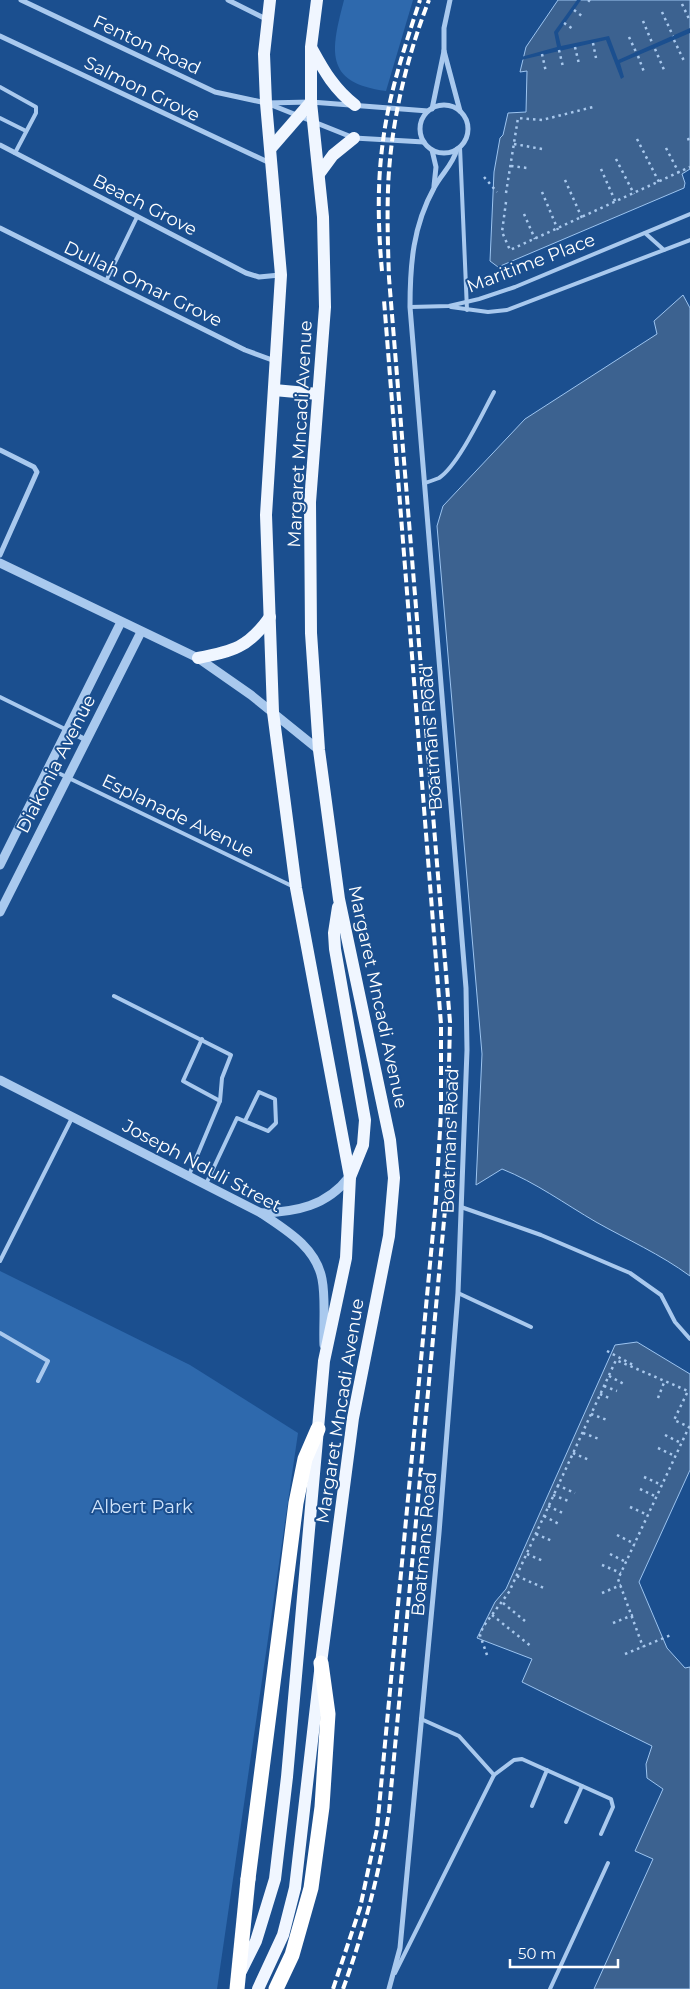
<svg xmlns="http://www.w3.org/2000/svg" width="690" height="1989" viewBox="0 0 690 1989" font-family="Montserrat,sans-serif">
	<style>
		.green { fill: #2e69ad }
		.water { fill: #3c6290; stroke: #9cc4f0 }
		.pier { fill: #1b4f8f }
		.lines { fill: none; stroke-linecap: round; stroke-linejoin: round }
		.path { stroke: #a9c9ee; stroke-width: 2.5; stroke-dasharray: 2.5 4; stroke-linecap: butt }
		.service { stroke: #a9c9ee; stroke-width: 4 }
		.minor { stroke: #a9c9ee; stroke-width: 5 }
		.tertiary { stroke: #a9c9ee; stroke-width: 9 }
		.primary { stroke: #f0f6ff; stroke-width: 12 }
		.motorway { stroke: #fff; stroke-width: 15 }
		.rail { stroke: #fff; stroke-width: 4; stroke-dasharray: 9 4; stroke-linecap: butt }
		.motorway-bridge { stroke: #fff; stroke-width: 15 }
		.labels { text-anchor: middle; stroke-width: 4; stroke-linejoin: round; paint-order: stroke }
		.street-label { font-size: 18px; fill: #fff; stroke: #1b4f8f }
		.park-label { font-size: 18px; fill: #cfe3fa; stroke: #1b4f8f }
	</style>
	<rect width="100%" height="100%" fill="#1b4f8f"/>
	<g class="green">
		<path d="M344,0H413L386,91C323,83 331,50 344,0Z"/>
		<path d="M0,1271L190,1365L298,1433L217,1989H0Z"/>
	</g>
	<g class="water">
		<path d="M558,0H690V169L682,174L685,183L684,188L498,267L490,261L494,172L500,138L503,135L508,113L526,112L527,71L520,72L526,47Z"/>
		<path d="M683,295L690,308V1276C660,1254 628,1240 596,1222C565,1204 535,1182 502,1169L476,1185L482,1054L437,526L443,506L525,419L657,334L654,321Z"/>
		<path d="M637,1342L690,1374V1470L639,1582L667,1648L685,1668L690,1667V1989H594L653,1859L635,1851L663,1789L647,1778L646,1764L652,1746L522,1682L532,1659L477,1638L495,1602L506,1589L615,1345Z"/>
	</g>
	<path class="pier" d="M577,0H581L558,33L561,46L609,36L618,60L690,28V33L620,63L624,77L621,79L606,40L521,60V57L557,47L554,32Z"/>
	<g class="lines">
		<g class="path">
			<path d="M588,0L593,4"/>
			<path d="M682,4L690,21"/>
			<path d="M574,10L582,16"/>
			<path d="M662,12L673,36"/>
			<path d="M643,21L653,45"/>
			<path d="M564,23L573,29"/>
			<path d="M629,37L636,52"/>
			<path d="M674,40L685,63"/>
			<path d="M593,43L596,58"/>
			<path d="M575,47L579,64"/>
			<path d="M655,49L665,72"/>
			<path d="M559,50L563,67"/>
			<path d="M542,54L546,72"/>
			<path d="M638,56L644,72"/>
			<path d="M688,138L690,144"/>
			<path d="M637,139L659,182"/>
			<path d="M514,144L542,149"/>
			<path d="M666,148L679,173"/>
			<path d="M616,159L634,194"/>
			<path d="M511,166L527,168"/>
			<path d="M601,169L616,203"/>
			<path d="M484,177L497,192"/>
			<path d="M565,180L582,218"/>
			<path d="M542,192L558,230"/>
			<path d="M506,193L518,118L542,120L593,107"/>
			<path d="M506,202L502,232L510,250L690,167"/>
			<path d="M524,214L535,239"/>
			<path d="M607,1351L635,1366"/>
			<path d="M609,1376L624,1384"/>
			<path d="M604,1386L617,1391"/>
			<path d="M600,1394L609,1398"/>
			<path d="M658,1398L665,1380"/>
			<path d="M591,1414L607,1420"/>
			<path d="M583,1433L599,1439"/>
			<path d="M665,1435L681,1443"/>
			<path d="M658,1448L675,1456"/>
			<path d="M573,1453L589,1460"/>
			<path d="M644,1477L662,1485"/>
			<path d="M557,1485L575,1493"/>
			<path d="M640,1489L657,1497"/>
			<path d="M553,1495L571,1502"/>
			<path d="M548,1506L565,1514"/>
			<path d="M630,1507L648,1515"/>
			<path d="M544,1516L559,1524"/>
			<path d="M536,1534L552,1541"/>
			<path d="M617,1535L635,1544"/>
			<path d="M527,1554L543,1561"/>
			<path d="M610,1554L626,1562"/>
			<path d="M602,1565L621,1573"/>
			<path d="M517,1576L544,1588"/>
			<path d="M602,1593L621,1585"/>
			<path d="M503,1603L525,1621"/>
			<path d="M492,1615L532,1647"/>
			<path d="M613,1623L633,1615"/>
			<path d="M625,1654L671,1635"/>
			<path d="M487,1655L480,1635L483,1627L509,1592L616,1360L688,1391L674,1420L689,1427L618,1579L643,1647"/>
		</g>
		<g class="service">
			<path d="M0,87L36,107V113L15,153"/>
			<path d="M0,118L26,131"/>
			<path d="M460,147L467,310"/>
			<path d="M645,233L664,250"/>
			<path d="M106,281L137,217"/>
			<path d="M410,307L449,306L479,299L515,287L690,214"/>
			<path d="M451,307L488,312L507,310L690,240"/>
			<path d="M424,483C429,482 434,480 439,478C458,466 483,412 494,392"/>
			<path d="M0,697L67,730"/>
			<path d="M48,768L294,887"/>
			<path d="M114,996L231,1055L222,1078L220,1101L189,1175"/>
			<path d="M202,1039L183,1081L220,1101"/>
			<path d="M206,1184L237,1118L268,1131L276,1123L275,1099L259,1092L245,1121"/>
			<path d="M461,1207L541,1235L630,1273L661,1295L675,1322L690,1339"/>
			<path d="M0,1261L72,1118"/>
			<path d="M458,1293L531,1327"/>
			<path d="M0,1333L48,1361L38,1381"/>
			<path d="M421,1719L459,1736L494,1775"/>
			<path d="M532,1806L547,1770"/>
			<path d="M566,1822L582,1786"/>
			<path d="M395,1973L494,1775L514,1760L522,1759L611,1799L613,1807L601,1834"/>
			<path d="M550,1989L608,1863"/>
		</g>
		<g class="minor">
			<path d="M21,0L215,92L266,103L311,102L428,111"/>
			<path d="M228,0L266,19"/>
			<path d="M0,36L270,163"/>
			<path d="M444,51L460,111"/>
			<path d="M269,104L354,138L424,142"/>
			<circle cx="444" cy="129" r="24"/>
			<path d="M432,109L444,51V28L450,0"/>
			<path d="M0,145L246,273L259,277L280,275"/>
			<path d="M432,150L436,167L434,186"/>
			<path d="M0,228L245,350L275,361"/>
			<path d="M0,450L34,467L37,472L0,555"/>
			<path d="M67,730L86,740"/>
			<path d="M389,1989L400,1948L439,1533L458,1293L467,1050L466,988L410,307C410,264 413,226 434,188C441,174 453,165 457,149"/>
		</g>
		<g class="tertiary">
			<path d="M0,563L198,658L251,695L319,750"/>
			<path d="M0,865L121,622"/>
			<path d="M0,912L141,632"/>
			<path d="M0,1080L261,1213C286,1230 316,1247 322,1279C326,1300 323,1324 324,1345"/>
			<path d="M261,1213C296,1212 327,1206 349,1177"/>
		</g>
		<g class="primary">
			<path d="M312,49C324,71 335,90 355,105"/>
			<path d="M271,148L311,102"/>
			<path d="M319,174L333,155L354,138"/>
			<path d="M274,390L318,394"/>
			<path d="M198,658C233,651 248,648 270,617"/>
			<path d="M338,907L334,933L335,949L365,1120L363,1145L350,1177"/>
			<path d="M241,1971L256,1941L275,1879L287,1777L324,1361L346,1258L350,1177L296,888L273,712L266,515L281,275L266,103L264,54L270,0"/>
			<path d="M258,1989L283,1935L295,1888L321,1663L353,1418L389,1236L394,1178L390,1140L339,899L319,750L311,633L310,502L325,307L323,217L311,102V47L317,0"/>
		</g>
		<g class="motorway">
			<path d="M248,1879L296,1503L305,1459L318,1429"/>
			<path d="M276,1989L292,1955L311,1888L322,1807L328,1714L321,1663"/>
		</g>
		<g class="rail">
			<path d="M382,271C378,227 377,184 383,141C389,93 405,46 420,0"/>
			<path d="M333,1989L360,1908L377,1829L436,1200L441,1113V1024L384,300"/>
			<path d="M343,1989C364,1931 380,1872 389,1811L446,1199L450,1022L389,278C388,248 387,219 388,190C390,126 406,59 429,0"/>
		</g>
		<path class="motorway-bridge" d="M237,1989L248,1879"/>
	</g>
	<g class="labels">
		<g class="street-label">
			<text transform="translate(147 45) rotate(25)" y="6">Fenton Road</text>
			<text transform="translate(142 89) rotate(26)" y="6">Salmon Grove</text>
			<text transform="translate(145 205) rotate(27)" y="6">Beach Grove</text>
			<text transform="translate(531 263) rotate(-21)" y="6">Maritime Place</text>
			<text transform="translate(143 284) rotate(26)" y="6">Dullah Omar Grove</text>
			<text transform="translate(300 434) rotate(-87)" y="6">Margaret Mncadi Avenue</text>
			<text transform="translate(431 738) rotate(-94)" y="6">Boatmans Road</text>
			<text transform="translate(56 764) rotate(-63)" y="6">Diakonia Avenue</text>
			<text transform="translate(178 816) rotate(26)" y="6">Esplanade Avenue</text>
			<text transform="translate(378 997) rotate(78)" y="6">Margaret Mncadi Avenue</text>
			<text transform="translate(450 1141) rotate(-88)" y="6">Boatmans Road</text>
			<text transform="translate(202 1166) rotate(28)" y="6">Joseph Nduli Street</text>
			<text transform="translate(340 1411) rotate(-81)" y="6">Margaret Mncadi Avenue</text>
			<text transform="translate(424 1544) rotate(-85)" y="6">Boatmans Road</text>
		</g>
		<g class="park-label">
			<text x="142" y="1513">Albert Park</text>
		</g>
	</g>
	<path d="M510 1959v8h108v-8" fill="none" stroke="#ffffff" stroke-width="2.5"/>
	<text x="518" y="1959" font-size="15" fill="#ffffff" stroke="#1b4f8f" stroke-width="4" paint-order="stroke">50 m</text>
</svg>
